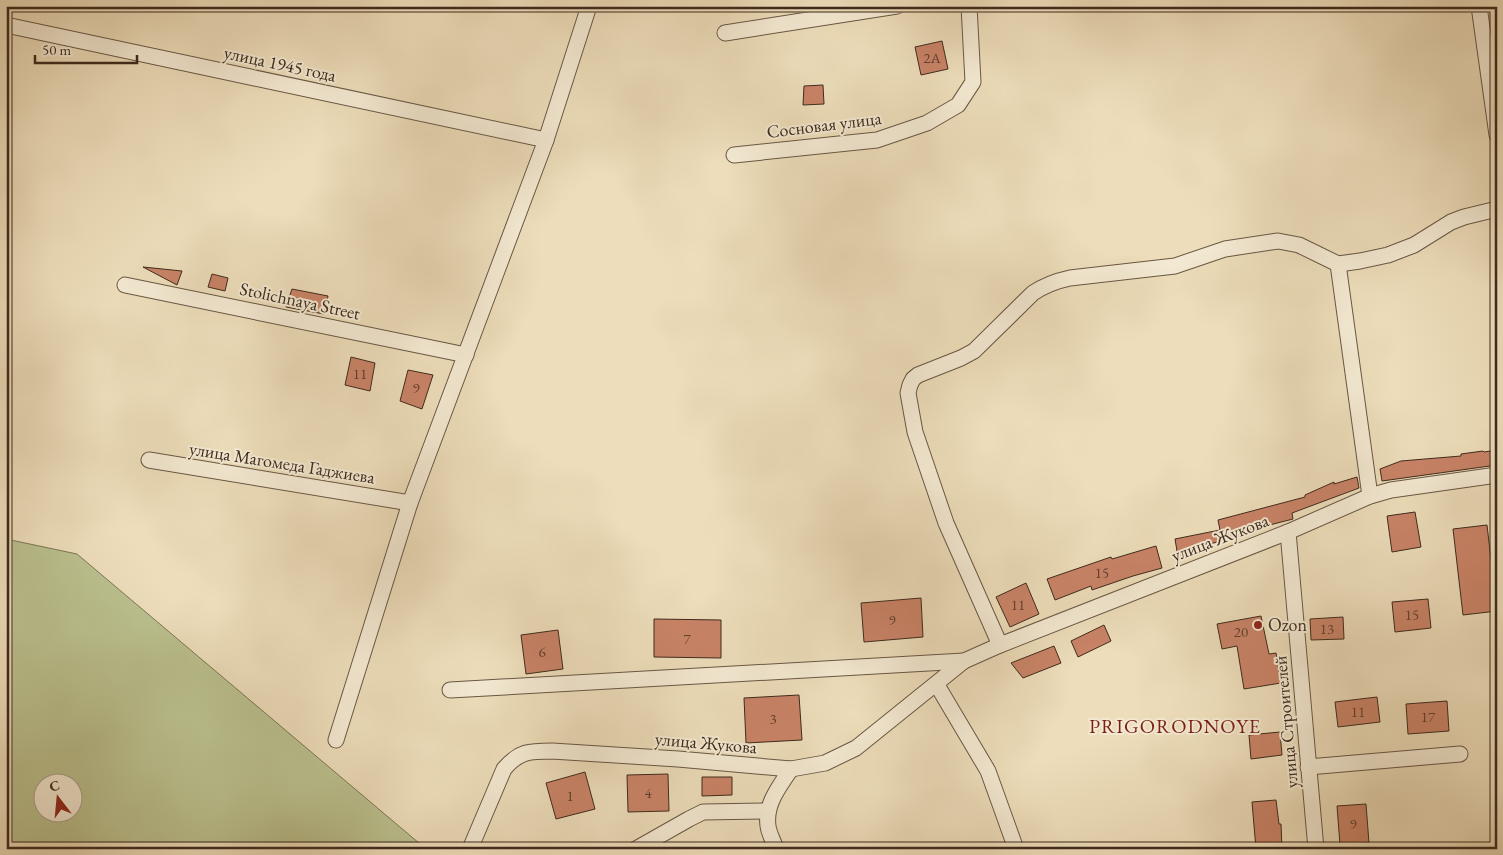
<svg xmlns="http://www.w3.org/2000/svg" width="1503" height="855" viewBox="0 0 1503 855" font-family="'EB Garamond',serif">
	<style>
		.green { fill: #bac08e; stroke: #7c7556; fill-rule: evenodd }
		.building { fill: #c98367; stroke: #3d2a1d }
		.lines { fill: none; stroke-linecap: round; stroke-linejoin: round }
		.minor-casing { stroke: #695744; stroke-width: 17 }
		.minor { stroke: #f3e9d2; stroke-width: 15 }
		.poi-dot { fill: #8f2418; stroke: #f3e9d2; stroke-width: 2 }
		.labels { text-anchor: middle; stroke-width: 4; stroke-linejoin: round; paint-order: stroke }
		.number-label { font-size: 15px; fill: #604030 }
		.street-label { font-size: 18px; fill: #3d2a1d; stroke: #f3e9d2 }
		.poi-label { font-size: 18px; fill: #3d2a1d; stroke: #f3e9d2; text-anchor: start }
		.quarter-label { font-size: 20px; letter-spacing: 1px; fill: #7a1f14; stroke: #f3e9d2 }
	</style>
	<rect width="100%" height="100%" fill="#edddba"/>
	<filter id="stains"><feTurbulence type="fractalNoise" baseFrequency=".004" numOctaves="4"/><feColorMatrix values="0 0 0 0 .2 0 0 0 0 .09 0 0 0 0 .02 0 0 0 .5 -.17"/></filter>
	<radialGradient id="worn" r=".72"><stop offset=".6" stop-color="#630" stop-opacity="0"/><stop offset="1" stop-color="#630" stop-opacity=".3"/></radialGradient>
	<path class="green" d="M6,539L77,554L426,849H6ZM42,782H72V812H42Z"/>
	<g class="building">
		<path d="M942,41L948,69L921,75L915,47Z"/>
		<path d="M823,85L824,104L803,105L804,86Z"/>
		<path d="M143,267L182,271L177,285Z"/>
		<path d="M212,274L228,278L225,291L208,287Z"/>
		<path d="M292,289L328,296L324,314L286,307Z"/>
		<path d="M351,357L375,363L370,391L345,385Z"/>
		<path d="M408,370L433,375L422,409L400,401Z"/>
		<path d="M1497,450V465L1382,481L1380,469L1401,461L1461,456V454L1483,451L1484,452Z"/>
		<path d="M1357,477L1359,488L1292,513L1293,519L1250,530L1251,533L1206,545L1208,551L1178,557L1175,539L1220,530L1218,520L1305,497V495L1334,482V484Z"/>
		<path d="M1415,512L1421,547L1392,552L1387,516Z"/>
		<path d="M1487,525L1497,611L1463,615L1453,529Z"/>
		<path d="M1156,546L1162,568L1133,576L1092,590L1091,586L1055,600L1047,579L1111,557L1112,559Z"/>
		<path d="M1026,583L1039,614L1010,627L996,597Z"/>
		<path d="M921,598L923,637L864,642L861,603Z"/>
		<path d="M1428,599L1431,628L1395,632L1392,602Z"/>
		<path d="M1261,616L1269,654L1276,653L1281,683L1244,689L1237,646L1222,649L1217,624Z"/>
		<path d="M1343,617L1344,639L1311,640L1310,619Z"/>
		<path d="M654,619L721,620V658L654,657Z"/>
		<path d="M1104,625L1111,641L1078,657L1071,641Z"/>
		<path d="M558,630L563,669L526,674L521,635Z"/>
		<path d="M1054,646L1061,663L1023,678L1011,663Z"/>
		<path d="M799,695L802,740L746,743L744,698Z"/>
		<path d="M1377,697L1380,722L1338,727L1335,702Z"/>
		<path d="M1447,701L1449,731L1408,734L1406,704Z"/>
		<path d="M1280,732L1282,755L1251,759L1249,735Z"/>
		<path d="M585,772L595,809L556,819L546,783Z"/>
		<path d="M668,774L669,811L628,812L627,775Z"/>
		<path d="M702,777H732V795L702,796Z"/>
		<path d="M1276,800L1279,824H1281L1282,849H1256L1252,802Z"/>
		<path d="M1366,804L1369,843L1340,845L1337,806Z"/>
	</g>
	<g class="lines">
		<g class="minor-casing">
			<g id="minor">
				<path d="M1479,6L1497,135"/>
				<path d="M6,25L546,140"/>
				<path d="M725,33L897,6"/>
				<path d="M734,155L877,140L927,123L958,105L973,82L969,6"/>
				<path d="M1338,264L1370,496"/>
				<path d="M125,285L466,355"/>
				<path d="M149,460L410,503"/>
				<path d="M1288,532L1316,849"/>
				<path d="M1000,645L946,523L915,432L908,393L910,385L913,379L918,375L961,358L974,351L1033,293C1045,285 1056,281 1070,278L1175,266L1225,249L1278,241L1299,245L1338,264L1360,261L1388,255L1414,245L1451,222L1464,217L1497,209"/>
				<path d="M937,685L988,771L1016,849"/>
				<path d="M450,690L964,661"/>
				<path d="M336,740L410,503L546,140L589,6"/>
				<path d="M1308,767L1460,754"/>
				<path d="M470,849L504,769C519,751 530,751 552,751L678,759L791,769L825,763L856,748L964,661L1000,645L1288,532L1370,496L1391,490L1497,475"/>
				<path d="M636,849L689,819L703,812L768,811"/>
				<path d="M776,849C774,842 769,834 768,826C765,804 779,787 791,769"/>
			</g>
		</g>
		<use href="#minor" class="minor"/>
	</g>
	<circle class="poi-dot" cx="1258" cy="625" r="5"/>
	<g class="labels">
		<g class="number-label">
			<text x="932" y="63">2А</text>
			<text x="360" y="379">11</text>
			<text x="416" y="393">9</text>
			<text x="1102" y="578">15</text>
			<text x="1018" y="610">11</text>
			<text x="1412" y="620">15</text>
			<text x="892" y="625">9</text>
			<text x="1327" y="634">13</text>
			<text x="1241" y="637">20</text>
			<text x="687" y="644">7</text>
			<text x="542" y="657">6</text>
			<text x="1358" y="717">11</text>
			<text x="1428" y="722">17</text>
			<text x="773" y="724">3</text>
			<text x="648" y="798">4</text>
			<text x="570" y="801">1</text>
			<text x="1353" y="829">9</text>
		</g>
		<g class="street-label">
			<text transform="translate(280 64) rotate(12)" y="6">улица 1945 года</text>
			<text transform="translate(824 125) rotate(-7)" y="6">Сосновая улица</text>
			<text transform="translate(300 301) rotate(12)" y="6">Stolichnaya Street</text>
			<text transform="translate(282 463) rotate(9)" y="6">улица Магомеда Гаджиева</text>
			<text transform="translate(1220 538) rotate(-21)" y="6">улица Жукова</text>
			<text transform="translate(1286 722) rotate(-95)" y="6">улица Строителей</text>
			<text transform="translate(706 743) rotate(5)" y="6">улица Жукова</text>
		</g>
		<g class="poi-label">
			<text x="1268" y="631">Ozon</text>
		</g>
		<g class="quarter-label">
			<text x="1175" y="733">PRIGORODNOYE</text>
		</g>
	</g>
	<rect width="1503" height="855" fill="none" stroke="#edddba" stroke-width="25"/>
	<rect x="8" y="8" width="1488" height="840" fill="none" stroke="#3d2a1d" stroke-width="2.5"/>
	<rect x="12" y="12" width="1478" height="830" fill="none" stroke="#3d2a1d"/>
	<g transform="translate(58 798) rotate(344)"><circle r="24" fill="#f3e9d2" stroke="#aa9d8a"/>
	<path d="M0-4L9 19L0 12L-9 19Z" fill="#8f2418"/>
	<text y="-8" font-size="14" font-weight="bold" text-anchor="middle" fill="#3d2a1d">С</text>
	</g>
	<path d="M35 55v8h102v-8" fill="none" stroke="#3d2a1d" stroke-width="2.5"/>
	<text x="42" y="55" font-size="15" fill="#3d2a1d" stroke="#f3e9d2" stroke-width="4" paint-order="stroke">50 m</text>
	<rect width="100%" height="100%" filter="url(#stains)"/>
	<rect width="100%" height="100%" fill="url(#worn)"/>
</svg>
